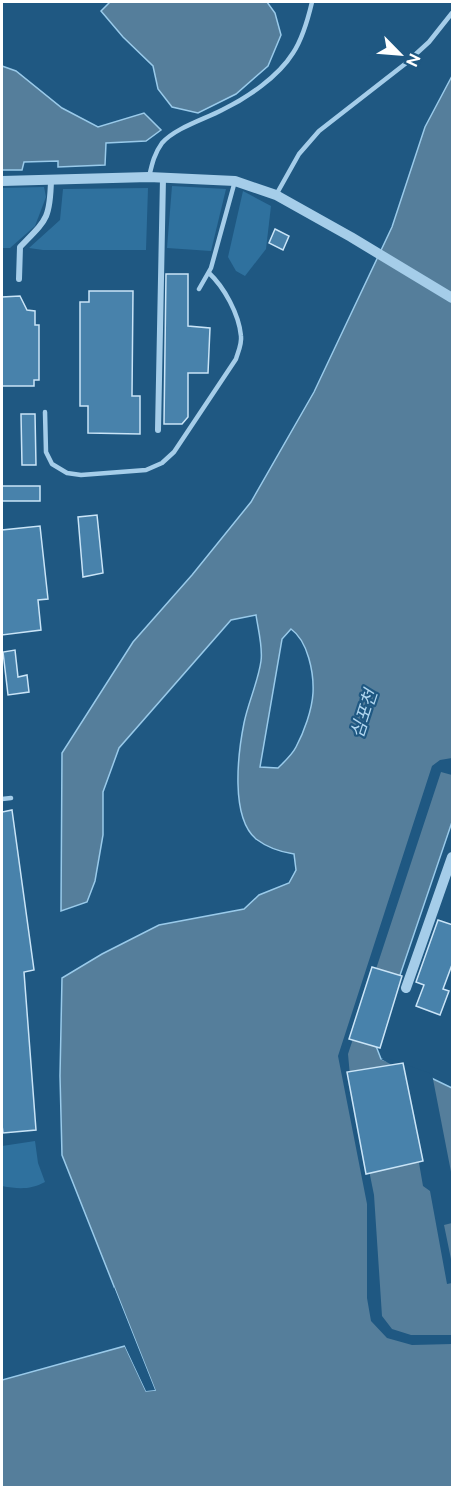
<svg xmlns="http://www.w3.org/2000/svg" width="454" height="1489" viewBox="0 0 454 1489" font-family="Raleway,'Noto Sans KR',sans-serif">
	<style>
		.green { fill: #2f719e }
		.water { fill: #557e9b; stroke: #99caea; stroke-width: 1.5; fill-rule: evenodd }
		.pier { fill: #1f5882 }
		.building { fill: #4882ab; stroke: #c9e4f7; stroke-width: 1.5 }
		.lines { fill: none; stroke-linecap: round; stroke-linejoin: round }
		.service { stroke: #a5cde9; stroke-width: 4.5 }
		.minor { stroke: #a5cde9; stroke-width: 6 }
		.tertiary { stroke: #a5cde9; stroke-width: 10 }
		.labels { text-anchor: middle; stroke-width: 4.5; stroke-linejoin: round; paint-order: stroke }
		.water-label { font-size: 18px; font-style: italic; fill: #b1d7f0; stroke: #1f5882 }
	</style>
	<rect width="100%" height="100%" fill="#1f5882"/>
	<g class="green">
		<path d="M172,186L226,189L211,251L167,248Z"/>
		<path d="M44,187L46,197L35,226L10,248H2V188Z"/>
		<path d="M148,188L146,250H43L29,248L60,220L63,189Z"/>
		<path d="M243,191L271,206L266,249L245,276L236,271L228,257Z"/>
		<path d="M35,1141L38,1163L45,1182C30,1190 18,1189 2,1186V1146Z"/>
	</g>
	<g class="water">
		<path d="M110,2H267L275,13L281,35L268,66L236,94L198,113L172,107L158,89L153,66L123,37L101,11Z"/>
		<path d="M2,66L16,71L62,108L98,127L144,113L161,130L146,141L106,143L105,165L58,167V161L24,162L22,170H2Z"/>
		<path d="M452,76V822L376,1046L381,1059L423,1074L452,1088V1487L2,1488V1380L125,1346L146,1391L155,1390L62,1155L60,1076L62,978L102,954L159,925L244,909L259,895L289,883L296,870L294,854C280,852 268,848 256,839C230,817 238,753 244,723C248,703 258,682 261,661C263,647 258,629 256,615L231,620L119,748L103,792V835L95,881L87,902L61,911L62,753L133,642L192,575L251,502L314,392L392,227L425,127ZM291,629C308,641 314,673 313,693C312,710 304,732 296,747C292,755 284,762 278,768L260,767L282,639Z"/>
	</g>
	<g class="pier">
		<path d="M452,758V775L441,772L348,1054L350,1076L374,1195L382,1316L392,1329L411,1335H452V1344L412,1345L387,1338L371,1321L367,1298V1204L338,1056L432,766L440,760Z"/>
		<path d="M387,1058L432,1074L452,1177V1223L444,1225L452,1264V1283L447,1284L430,1191L423,1186L403,1071L381,1059Z"/>
		<path d="M114,1287L155,1390L146,1391L125,1346L124,1343L127,1345L148,1388H151L114,1294Z"/>
	</g>
	<g class="building">
		<path d="M275,229L289,236L283,250L269,243Z"/>
		<path d="M166,274H188V326L210,328L208,373H188V417L182,424H164Z"/>
		<path d="M89,291H133L132,396H140V434L88,433V406H80V302H89Z"/>
		<path d="M20,296L27,310L35,311V325H39V380H34V386H2V297Z"/>
		<path d="M21,414H35L36,465H22Z"/>
		<rect x="2" y="486" width="38" height="15"/>
		<path d="M97,515L103,573L83,577L78,517Z"/>
		<path d="M40,526L48,599L38,600L41,630L2,635V530Z"/>
		<path d="M15,650L18,677L27,675L29,692L8,695L3,652Z"/>
		<path d="M12,810L34,970L24,972L36,1130L3,1133L2,1125V812Z"/>
		<path d="M438,920L453,925V962L443,989L449,991L440,1015L416,1006L424,985L416,982Z"/>
		<path d="M372,967L402,976L380,1048L349,1039Z"/>
		<path d="M403,1063L423,1161L366,1174L347,1072Z"/>
	</g>
	<g class="lines">
		<g class="service">
			<path d="M149,177C152,164 154,154 162,143C175,128 205,119 222,110C247,98 278,77 293,53C303,38 308,19 312,2"/>
			<path d="M276,195L299,154L319,131L405,64L429,42L452,13"/>
			<path d="M199,289L211,268L235,181"/>
			<path d="M45,412L46,452L52,464L67,473L81,475L146,470L162,463L174,452L236,359C238,352 242,344 241,336C239,314 224,287 209,273"/>
			<path d="M2,799L11,798"/>
		</g>
		<g class="minor">
			<path d="M19,279L20,247C46,220 50,220 51,180"/>
			<path d="M158,430L163,178"/>
		</g>
		<g class="tertiary">
			<path d="M2,181L149,177L235,181L276,195L351,237L452,298"/>
			<path d="M406,988L452,857"/>
		</g>
	</g>
	<g class="labels">
		<g class="water-label">
			<text transform="translate(364 714) rotate(-72)" y="6">심포천</text>
		</g>
	</g>
	<rect width="454" height="1489" fill="none" stroke="#ffffff" stroke-width="6"/>
	<g transform="translate(400 54) rotate(115)" stroke="#1f5882" stroke-width="4.5" paint-order="stroke">
	<path d="M0-4.5L10 22L0 15L-10 22Z" fill="#ffffff"/>
	<text y="-9" font-size="16" font-weight="bold" text-anchor="middle" fill="#ffffff">N</text>
	</g>
</svg>
